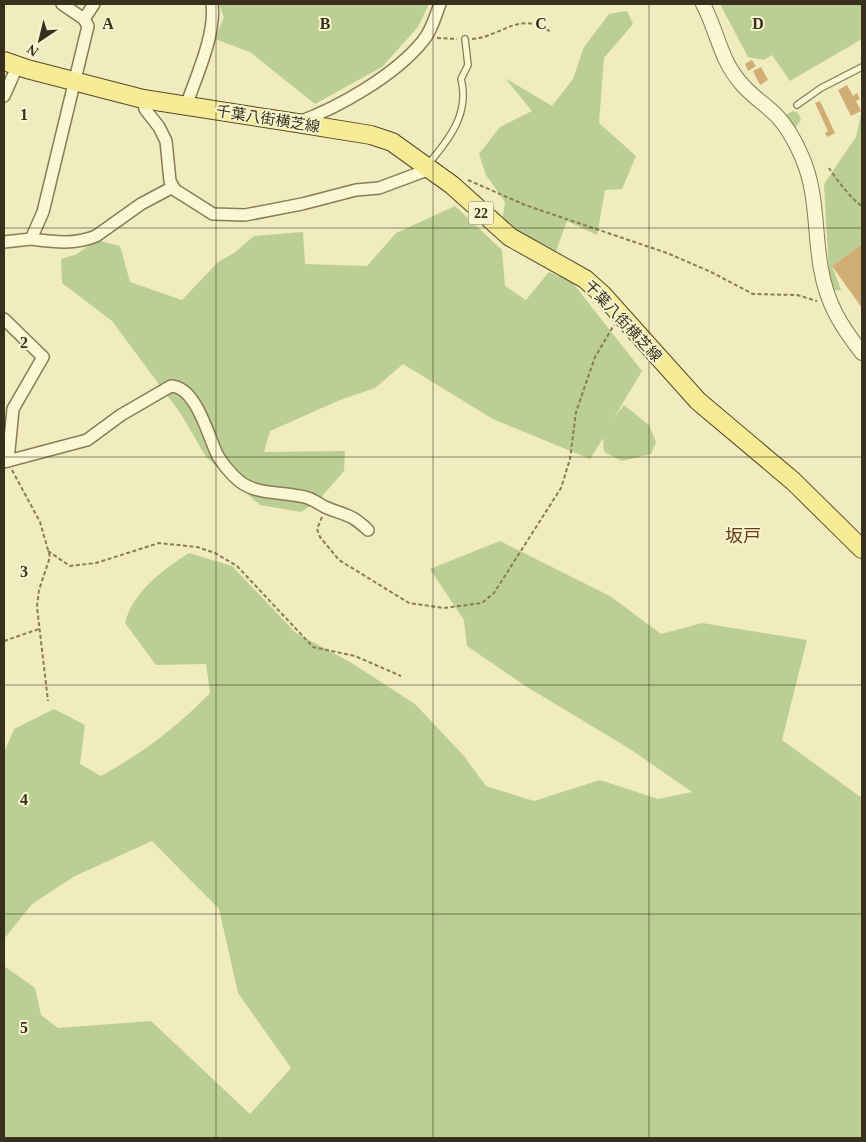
<svg xmlns="http://www.w3.org/2000/svg" width="866" height="1142" viewBox="0 0 866 1142" font-family="'Times New Roman','Noto Sans JP',serif">
	<style>
		.green { fill: #bbce93 }
		.building { fill: #d0ad73 }
		.lines { fill: none; stroke-linecap: round; stroke-linejoin: round }
		.service-casing { stroke: #897c57; stroke-width: 8 }
		.minor-casing { stroke: #897c57; stroke-width: 14 }
		.tertiary-casing { stroke: #897c57; stroke-width: 16 }
		.primary-casing { stroke: #57492b; stroke-width: 20 }
		.path { stroke: #897c57; stroke-width: 2; stroke-dasharray: 4 2.5; stroke-linecap: butt }
		.service { stroke: #faf7d3; stroke-width: 5.5 }
		.minor { stroke: #faf7d3; stroke-width: 11 }
		.tertiary { stroke: #faf7d3; stroke-width: 14 }
		.primary { stroke: #f5ec95; stroke-width: 18 }
		.grid { fill: none; stroke: #38301c; stroke-width: 1; stroke-opacity: 0.55 }
		.labels { text-anchor: middle; stroke-width: 4; stroke-linejoin: round; paint-order: stroke }
		.shield { fill: #f7f4cf; stroke: #716b52; stroke-width: 1 }
		.shield-label { font-size: 14px; font-weight: bold; fill: #38301c }
		.street-label { font-size: 15px; fill: #38301c; stroke: #f7f4cf }
		.quarter-label { font-size: 18px; fill: #673a19; stroke: #f7f4cf }
		.grid-label { font-size: 16px; text-anchor: middle; font-weight: bold; fill: #38301c; stroke: #f7f4cf; stroke-width: 4; stroke-linejoin: round; paint-order: stroke }
	</style>
	<rect width="100%" height="100%" fill="#f0ecbf"/>
	<g class="green">
		<path d="M219,4H429L418,27L382,67L315,104L250,52L215,39L224,17Z"/>
		<path d="M720,4H862V39L790,81L772,55L764,60L748,57Z"/>
		<path d="M627,11L633,24L604,58L599,123L636,156L622,189L605,190L597,235L567,221L554,257L502,223L505,202L486,175L479,154L500,127L532,111L505,78L552,106L573,79L584,47L609,14Z"/>
		<path d="M862,110V244L832,266L841,290L830,291L824,184L856,137Z"/>
		<path d="M793,111L798,113L801,120L794,129L785,115Z"/>
		<path d="M455,206L502,250L505,286L526,300L549,272L572,282L642,371L614,418L624,405L649,425L656,442L651,454L622,461L604,452L603,438L590,459L493,419L403,364L375,388L340,400L270,431L264,452L345,451L344,471L319,500L301,512L260,505L206,457L181,414L112,321L62,283L61,259L77,254L96,240L120,246L130,282L182,300L218,262L234,253L254,236L303,232L305,264L367,266L396,233Z"/>
		<path d="M500,541L610,596L661,634L702,623L807,640L782,740L862,798V1138H4V966L35,988L41,1015L58,1028L151,1021L250,1114L291,1068L238,993L219,909L152,841L75,876L32,904L4,939V753L14,729L54,709L85,725L80,764L101,776C143,753 177,727 210,693L206,664L156,665L125,623C133,591 163,570 189,553L232,566L296,633L350,662L415,704L464,756L486,786L534,801L600,780L658,799L692,792L630,749L527,687L467,646L464,620L430,569Z"/>
	</g>
	<g class="building">
		<path d="M752,60L756,66L748,71L745,64Z"/>
		<path d="M761,67L768,80L760,85L753,71Z"/>
		<path d="M847,85L853,96L857,93L860,99L856,101L861,111L851,116L838,90Z"/>
		<path d="M820,101L835,133L827,137L825,133L828,131L815,103Z"/>
		<path d="M862,244V308L832,266Z"/>
	</g>
	<g class="lines">
		<g class="service-casing">
			<g id="service">
				<path d="M797,105L821,88L862,67"/>
				<path d="M428,164C449,140 470,113 461,79L468,65L465,39"/>
			</g>
		</g>
		<g class="minor-casing">
			<g id="minor">
				<path d="M84,19L94,4"/>
				<path d="M4,96L17,67"/>
				<path d="M143,99L145,109L159,127L166,141L170,181L175,190L213,214L245,215L302,204L356,190L379,188L430,169"/>
				<path d="M186,106C196,77 216,34 212,4"/>
				<path d="M299,122C339,107 394,76 422,42C431,32 435,17 440,4"/>
				<path d="M31,239C54,242 74,245 96,236L141,204L173,187"/>
				<path d="M4,242L31,239L43,212L88,26L84,19L62,4"/>
				<path d="M4,319L43,357L13,409L8,461"/>
				<path d="M4,462L87,440L121,415L171,386C197,387 208,437 218,456C222,463 231,474 238,480C256,496 285,491 308,498C314,500 319,504 325,507C345,516 349,512 368,530"/>
			</g>
		</g>
		<g class="tertiary-casing">
			<path id="tertiary" d="M703,4C717,30 720,59 740,82C750,95 765,104 776,115C788,127 796,143 802,157C818,194 814,231 821,269C827,304 841,326 862,353"/>
		</g>
		<g class="primary-casing">
			<path id="primary" d="M4,61L27,69L143,99L297,123L371,135L392,142L452,185L510,237L585,279L602,294L698,401L793,481L862,549"/>
		</g>
		<g class="path">
			<path d="M437,38L457,39"/>
			<path d="M472,39C504,36 518,10 551,32"/>
			<path d="M862,154V165"/>
			<path d="M829,168C836,179 852,200 862,206"/>
			<path d="M468,180L525,205L667,253L711,272L753,294L797,295L817,301"/>
			<path d="M12,470L40,522L50,557L39,590L37,607L48,701"/>
			<path d="M322,517L317,529L320,537L339,560L409,603L444,608L482,603L494,593L561,488L570,459L576,412L595,357L614,325"/>
			<path d="M48,551L70,566L96,563L159,543L197,547L215,553L237,566L313,647L355,656L401,676"/>
			<path d="M4,641L39,629"/>
		</g>
		<use href="#service" class="service"/>
		<use href="#minor" class="minor"/>
		<use href="#tertiary" class="tertiary"/>
		<use href="#primary" class="primary"/>
	</g>
	<path class="grid" d="M216,4V1138M433,4V1138M649,4V1138M4,228H862M4,457H862M4,685H862M4,914H862"/>
	<g class="labels">
		<rect class="shield" x="468.5" y="201.5" width="25" height="23" rx="4"/>
		<g class="shield-label">
			<text x="481" y="218">22</text>
		</g>
		<g class="street-label">
			<text transform="translate(268 119) rotate(9)" y="5">千葉八街横芝線</text>
			<text transform="translate(623 321) rotate(47)" y="5">千葉八街横芝線</text>
		</g>
		<g class="quarter-label">
			<text x="743" y="542">坂戸</text>
		</g>
	</g>
	<g class="grid-label">
		<text x="108" y="29">A</text>
		<text x="325" y="29">B</text>
		<text x="541" y="29">C</text>
		<text x="758" y="29">D</text>
		<text x="24" y="120">1</text>
		<text x="24" y="348">2</text>
		<text x="24" y="577">3</text>
		<text x="24" y="805">4</text>
		<text x="24" y="1033">5</text>
	</g>
	<rect width="866" height="1142" fill="none" stroke="#38301c" stroke-width="10"/>
	<g transform="translate(40 40) rotate(215)" stroke="#f7f4cf" stroke-width="4" paint-order="stroke">
	<path d="M0-4L9 19L0 12L-9 19Z" fill="#38301c"/>
	<text y="-8" font-size="14" font-weight="bold" text-anchor="middle" fill="#38301c">N</text>
	</g>
</svg>
